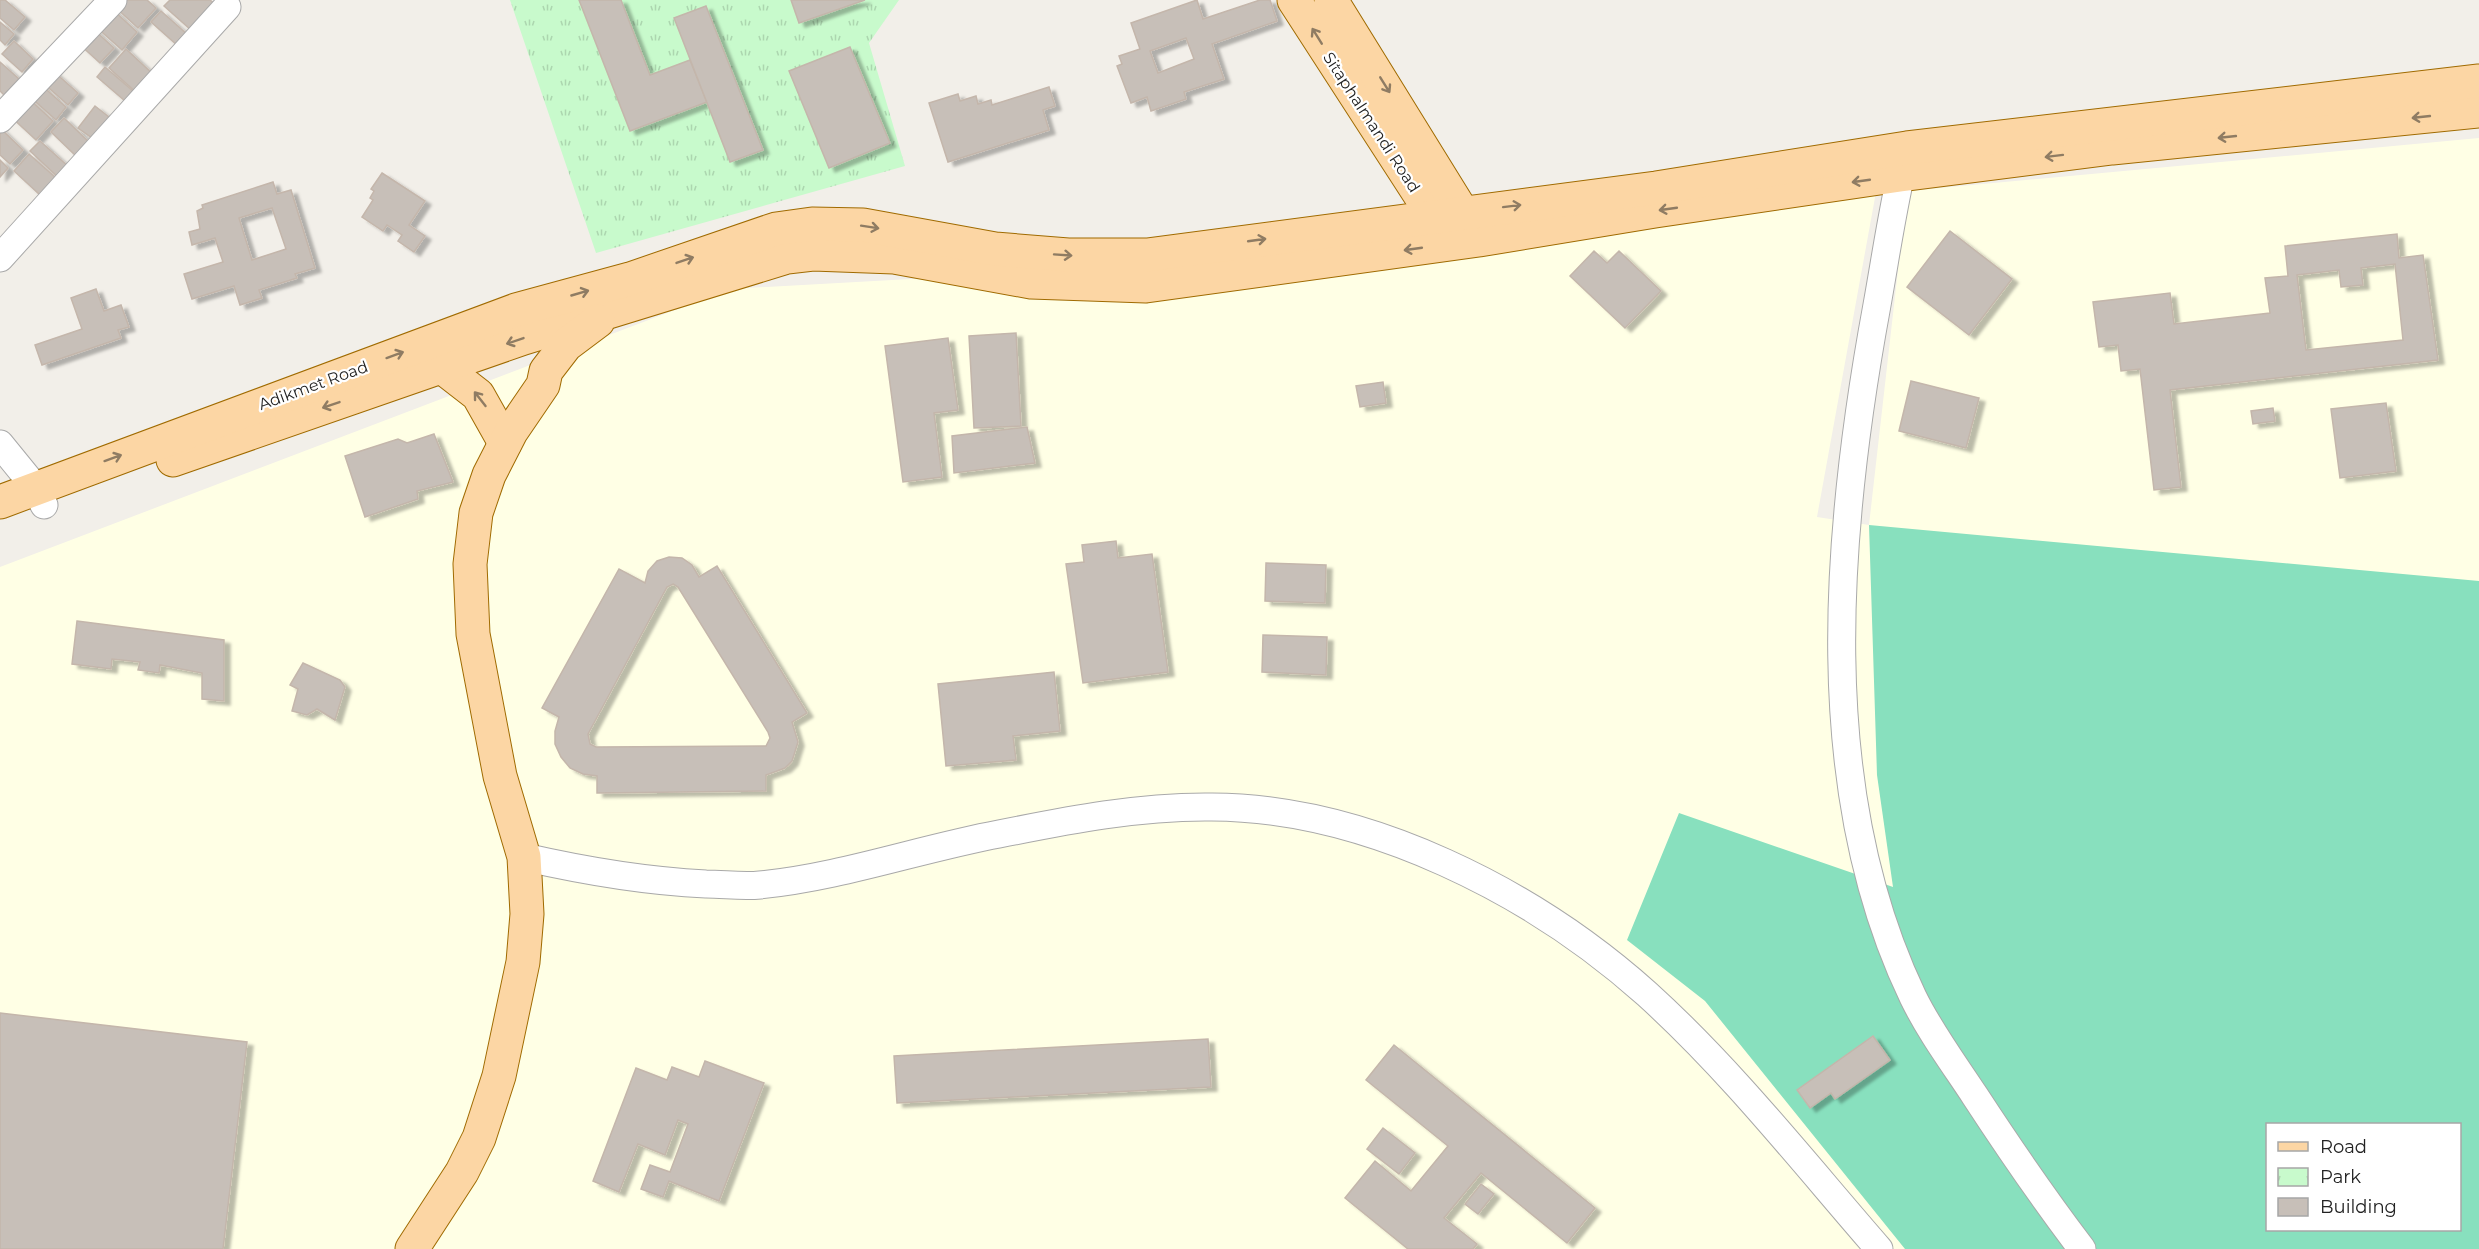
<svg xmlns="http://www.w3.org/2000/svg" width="2479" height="1249" viewBox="0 0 2479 1249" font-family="Montserrat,sans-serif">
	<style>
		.education { fill: #ffffe5; fill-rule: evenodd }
		.park { fill: url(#park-tufts) }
		.pitch { fill: #88e0be; fill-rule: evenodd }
		.building { fill: #c7bfb8; stroke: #c4b6ab; stroke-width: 1.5; fill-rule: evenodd; filter: url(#shadow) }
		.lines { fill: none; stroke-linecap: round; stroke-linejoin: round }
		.minor-casing { stroke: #a9a9a9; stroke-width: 29 }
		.major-casing { stroke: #a06b00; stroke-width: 35 }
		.minor { stroke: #fff; stroke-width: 27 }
		.major { stroke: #fcd6a4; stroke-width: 33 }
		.oneway { stroke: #8f7c63 }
		.labels { text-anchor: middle; stroke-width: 4.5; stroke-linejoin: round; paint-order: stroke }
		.street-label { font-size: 16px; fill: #222; stroke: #fff }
	</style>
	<defs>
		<pattern id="park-tufts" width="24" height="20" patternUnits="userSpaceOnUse" patternTransform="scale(1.5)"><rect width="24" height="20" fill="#c8facc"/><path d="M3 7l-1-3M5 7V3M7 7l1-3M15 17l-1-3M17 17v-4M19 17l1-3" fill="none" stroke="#acd6af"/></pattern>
		<filter id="shadow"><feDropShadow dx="6" dy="4" stdDeviation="1.5" flood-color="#0004"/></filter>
	</defs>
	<rect width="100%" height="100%" fill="#f2efe9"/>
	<path class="education" d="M2479,138V1249H0V567L730,289L1555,243L1876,192L1817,517L1869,525L1907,191ZM2268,1124H2460V1230H2268Z"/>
	<path class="park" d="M510,0H899L869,43L905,166L596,253Z"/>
	<path class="pitch" d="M1869,525L2479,581V1249H1905L1705,1001L1627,940L1679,813L1893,887L1877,775ZM2268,1124H2460V1230H2268Z"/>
	<g class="building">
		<path d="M0,0H5L25,17L14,30L0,18Z"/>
		<path d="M119,0H147L156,8L138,28L114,6Z"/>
		<path d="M170,0H210L215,4L191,30L164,6Z"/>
		<path d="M579,0H621L650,75L690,60L707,102L630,131Z"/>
		<path d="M791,0H865L799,23Z"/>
		<path d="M1197,0L1203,19L1260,0H1270L1277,21L1212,44L1224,79L1184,92L1186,99L1151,111L1147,97L1131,103L1117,66L1122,64L1119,56L1140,49L1131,23ZM1186,38L1194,59L1158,73L1150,51Z"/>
		<path d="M706,6L763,150L730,162L674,18Z"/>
		<path d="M111,8L137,32L122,50L95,26Z"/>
		<path d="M161,11L188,35L178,46L151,22Z"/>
		<path d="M0,22L14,34L5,45L0,40Z"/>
		<path d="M92,28L114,48L100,63L78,43Z"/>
		<path d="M14,41L33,59L22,72L2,54Z"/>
		<path d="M850,47L890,143L829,168L789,71Z"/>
		<path d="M126,49L155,76L138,94L109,68Z"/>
		<path d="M0,62L19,79L4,95L0,91Z"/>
		<path d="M105,67L133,91L125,101L97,77Z"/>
		<path d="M52,70L78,93L68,105L41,81Z"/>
		<path d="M39,83L66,107L56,120L28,95Z"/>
		<path d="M1049,87L1055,106L1043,110L1049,130L948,162L929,103L958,94L960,101L976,96L978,104L991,100L992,105Z"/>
		<path d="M26,96L53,121L36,140L9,115Z"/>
		<path d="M95,106L109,117L92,138L78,128Z"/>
		<path d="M64,118L90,143L77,157L51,132Z"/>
		<path d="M0,128L23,150L10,164L0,155Z"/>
		<path d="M40,141L70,168L60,179L30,151Z"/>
		<path d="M29,154L56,178L40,195L14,171Z"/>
		<path d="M0,160L8,168L0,177Z"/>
		<path d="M382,173L425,201L409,225L425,236L414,252L398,241L402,235L387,225L383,231L362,217L373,200L370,198L374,191L371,189Z"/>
		<path d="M273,182L277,194L291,190L315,268L295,274L297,278L259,290L262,298L240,305L234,286L192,299L184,274L223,262L215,238L192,245L189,232L200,229L197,211L203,208L202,205ZM272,208L286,249L252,260L239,218Z"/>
		<path d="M1950,231L2012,279L1969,335L1907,287Z"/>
		<path d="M2397,234L2399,258L2423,255L2438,360L2170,390L2181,487L2154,490L2140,369L2121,371L2118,345L2099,347L2093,302L2170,293L2174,324L2270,313L2265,278L2288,276L2285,246ZM2395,264L2403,340L2306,350L2297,275L2339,270L2341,287L2363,285L2361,268Z"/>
		<path d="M1594,251L1607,263L1619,251L1661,291L1625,328L1570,276Z"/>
		<path d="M96,289L104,311L121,305L129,327L118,330L121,338L42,365L35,345L82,329L71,298Z"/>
		<path d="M1016,333L1021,426L974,428L969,336Z"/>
		<path d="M948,338L958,410L934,413L942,477L903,482L885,346Z"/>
		<path d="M1911,381L1979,398L1966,448L1899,431Z"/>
		<path d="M1383,382L1386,403L1360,407L1356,386Z"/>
		<path d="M2386,403L2396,471L2340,478L2331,409Z"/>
		<path d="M2273,408L2275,421L2253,424L2251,411Z"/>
		<path d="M1027,427L1035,463L954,473L952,436Z"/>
		<path d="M434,434L453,482L417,491L418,499L365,517L345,456L398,439L407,443Z"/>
		<path d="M1116,541L1118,558L1152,554L1168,672L1083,683L1066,564L1084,562L1082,545Z"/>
		<path d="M669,557L682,558L692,565L699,577L717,566L807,713L792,722L798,742L792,761L785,768L766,775V791L597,793V776L583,774L570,768L561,757L555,744V731L559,717L542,708L619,569L645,583L648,571L657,561ZM673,584L678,587L768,732L770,738L766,746L596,747L590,744L588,734L667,587Z"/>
		<path d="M1266,563L1326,565L1325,603L1265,601Z"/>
		<path d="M77,621L224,640V701L202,699V673L160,665L159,673L138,670L140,662L112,659L111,669L72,664Z"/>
		<path d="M1263,635L1327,637L1326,675L1262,672Z"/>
		<path d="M303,663L340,680L345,687L335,720L317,709L307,715L292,711L298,689L290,685Z"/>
		<path d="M1054,672L1060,731L1013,736L1016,760L946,766L938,684Z"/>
		<path d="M0,1013L247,1042L223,1249H0Z"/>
		<path d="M1873,1036L1890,1060L1835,1099L1831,1093L1810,1108L1797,1090Z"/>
		<path d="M1208,1039L1211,1087L897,1103L894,1056Z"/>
		<path d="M1394,1045L1595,1208L1567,1243L1481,1173L1444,1218L1477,1244L1473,1249H1408L1345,1198L1375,1161L1411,1191L1448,1146L1366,1080Z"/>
		<path d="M705,1061L764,1083L719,1201L669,1181L663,1197L641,1189L650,1165L670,1172L688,1124L678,1120L665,1155L638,1144L619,1192L593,1181L636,1068L667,1080L672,1067L699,1077Z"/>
		<path d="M1383,1128L1415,1153L1399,1174L1367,1149Z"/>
		<path d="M1481,1184L1494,1194L1478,1214L1465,1204Z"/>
	</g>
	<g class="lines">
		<g class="minor-casing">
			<g id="minor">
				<path d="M0,119L113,0"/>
				<path d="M1905,156C1893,205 1886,255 1877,305C1836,527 1812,787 1913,997C1930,1032 1954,1064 1975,1096C2009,1148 2044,1199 2082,1249"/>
				<path d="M0,258L227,7"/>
				<path d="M0,444L35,487L44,505"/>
				<path d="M524,857C585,871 644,881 706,884C724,884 742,887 760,885C841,877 919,849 999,834C1069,820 1140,806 1212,807C1368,808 1533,892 1647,994C1732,1071 1804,1163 1879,1249"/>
			</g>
		</g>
		<g class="major-casing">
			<g id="major">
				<path d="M1294,0L1444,232"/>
				<path d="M1331,0L1472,228"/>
				<path d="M442,367L478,395L505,443"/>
				<path d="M173,460L524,338L787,257L813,254L894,257L1031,282L1146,286L1479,240L1655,211L1900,175L2112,148L2479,111"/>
				<path d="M0,502L516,310L630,279L776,229L812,224L863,225L995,249L1068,255H1147L1656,188L1907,148L2479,81"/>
				<path d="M412,1249L462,1172L479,1138L499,1076L523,962L527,914L524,857L500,776L473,634L470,564L476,513L489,475L511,432L543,385L546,371L566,345L598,321"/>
			</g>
		</g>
		<use href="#minor" class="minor"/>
		<use href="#major" class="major"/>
	</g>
	<defs><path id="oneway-shaft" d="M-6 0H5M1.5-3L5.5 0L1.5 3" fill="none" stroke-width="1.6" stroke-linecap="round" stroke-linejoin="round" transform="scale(1.5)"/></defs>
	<g class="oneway">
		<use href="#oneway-shaft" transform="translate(1317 36) rotate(-122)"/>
		<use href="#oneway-shaft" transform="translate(1385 85) rotate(58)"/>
		<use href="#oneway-shaft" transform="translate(2421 117) rotate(174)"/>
		<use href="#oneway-shaft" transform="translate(2227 137) rotate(174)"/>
		<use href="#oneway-shaft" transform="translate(2054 156) rotate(173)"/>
		<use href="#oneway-shaft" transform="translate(1861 181) rotate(172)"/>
		<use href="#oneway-shaft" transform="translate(1512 206) rotate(-7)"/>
		<use href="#oneway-shaft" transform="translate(1668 209) rotate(172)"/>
		<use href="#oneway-shaft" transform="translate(870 227) rotate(9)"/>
		<use href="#oneway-shaft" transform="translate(1257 240) rotate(-8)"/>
		<use href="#oneway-shaft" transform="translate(1413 249) rotate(172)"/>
		<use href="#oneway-shaft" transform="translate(1063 255) rotate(4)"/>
		<use href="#oneway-shaft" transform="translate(685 260) rotate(-19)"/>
		<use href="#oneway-shaft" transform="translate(580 293) rotate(-16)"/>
		<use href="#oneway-shaft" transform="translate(515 341) rotate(161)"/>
		<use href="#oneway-shaft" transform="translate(395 355) rotate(-20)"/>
		<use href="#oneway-shaft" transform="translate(480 399) rotate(-128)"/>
		<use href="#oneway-shaft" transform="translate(331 405) rotate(161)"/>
		<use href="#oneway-shaft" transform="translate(113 458) rotate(-20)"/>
	</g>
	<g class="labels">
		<g class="street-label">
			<text transform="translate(1372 122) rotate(57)" y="6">Sitaphalmandi Road</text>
			<text transform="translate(313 385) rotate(-20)" y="6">Adikmet Road</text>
		</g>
	</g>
	<rect x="2266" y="1123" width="195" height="108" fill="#ffffff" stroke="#a7a7a7" stroke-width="1.5"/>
	<rect x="2278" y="1142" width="30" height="9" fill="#fcd6a4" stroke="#a7a7a7" stroke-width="1.5"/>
	<text x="2320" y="1153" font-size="18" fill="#222222">Road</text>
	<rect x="2278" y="1168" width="30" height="18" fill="url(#park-tufts)" stroke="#a7a7a7" stroke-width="1.5"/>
	<text x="2320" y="1183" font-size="18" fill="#222222">Park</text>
	<rect x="2278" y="1198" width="30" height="18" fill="#c7bfb8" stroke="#a7a7a7" stroke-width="1.5"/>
	<text x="2320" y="1213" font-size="18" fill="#222222">Building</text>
</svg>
